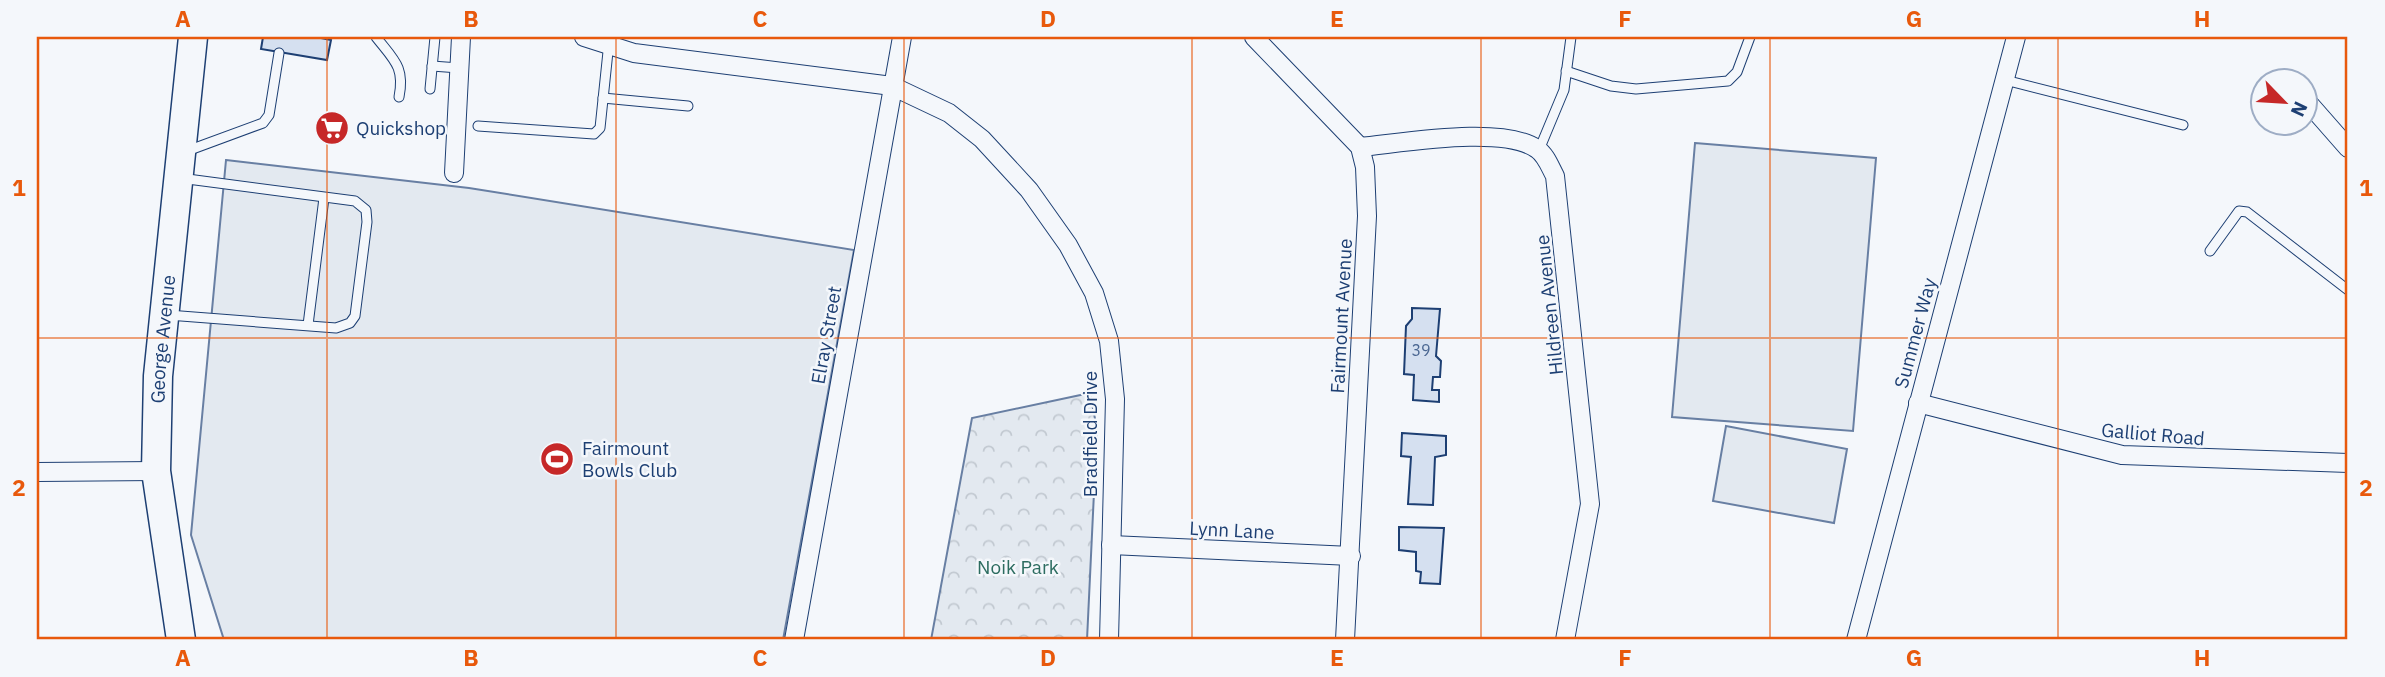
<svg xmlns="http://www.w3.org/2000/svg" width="2385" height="677" viewBox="0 0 2385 677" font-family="'IBM Plex Sans',sans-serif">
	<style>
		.grass { fill: #e3e9f0; stroke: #687fa3; stroke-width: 2 }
		.forest { fill: url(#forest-crowns); stroke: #687fa3; stroke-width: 2 }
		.building { fill: #d5e0f0; stroke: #1d3f73; stroke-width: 2 }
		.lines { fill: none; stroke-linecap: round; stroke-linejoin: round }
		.service-casing { stroke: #1d3f73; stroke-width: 11 }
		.minor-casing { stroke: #1d3f73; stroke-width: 20 }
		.primary-casing { stroke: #1d3f73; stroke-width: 31 }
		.service { stroke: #f4f7fb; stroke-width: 9 }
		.minor { stroke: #f4f7fb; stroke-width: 18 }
		.primary { stroke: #f4f7fb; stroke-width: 28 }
		.grid { fill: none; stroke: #e8590c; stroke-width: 2; stroke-opacity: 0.55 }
		.labels { text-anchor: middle; stroke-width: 5; stroke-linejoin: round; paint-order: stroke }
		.number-label { font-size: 16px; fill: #4b6792 }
		.poi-label { font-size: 19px; fill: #1d3f73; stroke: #f4f7fb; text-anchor: start }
		.street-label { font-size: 19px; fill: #1d3f73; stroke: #f4f7fb }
		.park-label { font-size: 19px; fill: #2c6c60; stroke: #f4f7fb }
		.neatline { fill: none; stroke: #e8590c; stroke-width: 2.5 }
		.grid-label { font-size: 23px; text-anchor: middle; font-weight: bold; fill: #e8590c }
	</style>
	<defs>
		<pattern id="forest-crowns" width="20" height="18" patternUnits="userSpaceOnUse" patternTransform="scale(1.75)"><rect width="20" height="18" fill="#e3e9f0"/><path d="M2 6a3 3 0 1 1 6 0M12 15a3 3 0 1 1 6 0" fill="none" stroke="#c2c9d1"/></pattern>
	</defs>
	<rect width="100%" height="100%" fill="#f4f7fb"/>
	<g class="grass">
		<path d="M1695,143L1876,158L1853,431L1672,417Z"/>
		<path d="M226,160L469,188L854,250L783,640H224L191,535Z"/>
		<path d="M1726,426L1847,449L1834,523L1713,501Z"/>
	</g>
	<path class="forest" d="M1090,393L1097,429L1087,640H931L972,418Z"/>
	<g class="building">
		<path d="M263,37H316L331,40L327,60L261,49Z"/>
		<path d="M1412,308L1440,309L1436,356L1441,361L1440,377H1433L1432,390H1439V402L1413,400L1414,375L1404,374L1406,326L1412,319Z"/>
		<path d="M1402,433L1446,436V455L1435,457L1433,505L1408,504L1411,457L1401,456Z"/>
		<path d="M1399,527L1444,528L1440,584L1420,583L1421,572L1416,571V552L1399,550Z"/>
	</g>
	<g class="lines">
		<g class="service-casing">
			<g id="service">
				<path d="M376,37C394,60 405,67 399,97"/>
				<path d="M432,66L459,68"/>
				<path d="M1566,71L1611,86L1636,89L1728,81L1737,72L1750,37"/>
				<path d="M2005,80L2183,125"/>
				<path d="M430,89L435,37"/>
				<path d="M603,98L688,106"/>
				<path d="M478,126L594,134L600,128L609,42"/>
				<path d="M1539,150L1564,90L1571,37"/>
				<path d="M187,151L263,123L269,115L279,53"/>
				<path d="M2210,251L2239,211L2247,212L2348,290"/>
				<path d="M168,315L336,328L350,323L355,316L367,222L366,210L355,201L180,178"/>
				<path d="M308,325L324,198"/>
			</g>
		</g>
		<g class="minor-casing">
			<g id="minor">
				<path d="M584,37L634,53L892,86L949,113L982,139L1029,190L1068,245L1094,293L1109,341L1115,399L1109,640"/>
				<path d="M1254,37L1360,147L1365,167L1367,216L1345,640"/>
				<path d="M2305,99L2348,148"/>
				<path d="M1360,147C1403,143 1503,125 1537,149C1546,155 1550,167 1555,176L1590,504L1565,640"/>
				<path d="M454,173L461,37"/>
				<path d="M1918,403L2122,455L2348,463"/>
				<path d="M37,472L156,471"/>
				<path d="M1111,545L1351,556"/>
				<path d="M794,640L902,37"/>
				<path d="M1856,640L2016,37"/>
			</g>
		</g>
		<g class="primary-casing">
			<g id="primary">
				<path id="s1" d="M181,640L156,471L158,376L193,37"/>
			</g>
		</g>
		<use href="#service" class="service"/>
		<use href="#minor" class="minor"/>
		<use href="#primary" class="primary"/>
	</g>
	<path class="grid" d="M327,37V640M616,37V640M904,37V640M1192,37V640M1481,37V640M1770,37V640M2058,37V640M37,338H2348"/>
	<defs>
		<g id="supermarket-disc" transform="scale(1.75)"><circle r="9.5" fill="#c62828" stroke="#f4f7fb"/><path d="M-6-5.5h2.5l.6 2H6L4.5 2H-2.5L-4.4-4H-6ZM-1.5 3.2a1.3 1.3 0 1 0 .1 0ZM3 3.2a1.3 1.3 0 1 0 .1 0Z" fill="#fff"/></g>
		<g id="stadium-disc" transform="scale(1.75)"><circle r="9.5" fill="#c62828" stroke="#f4f7fb"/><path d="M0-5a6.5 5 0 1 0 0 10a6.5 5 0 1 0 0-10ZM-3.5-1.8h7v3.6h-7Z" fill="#fff"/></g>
	</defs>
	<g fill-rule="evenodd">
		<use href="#supermarket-disc" x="332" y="128"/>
		<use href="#stadium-disc" x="557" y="459"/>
	</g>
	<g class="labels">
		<g class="number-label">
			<text x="1421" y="356">39</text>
		</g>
		<g class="poi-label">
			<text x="356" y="135">Quickshop</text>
			<text x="582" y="455">Fairmount<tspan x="582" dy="22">Bowls Club</tspan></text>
		</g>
		<g class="street-label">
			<text transform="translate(1549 305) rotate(-96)" y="7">Hildreen Avenue</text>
			<text transform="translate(1341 316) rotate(-87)" y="7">Fairmount Avenue</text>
			<text transform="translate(1915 333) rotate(-75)" y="7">Summer Way</text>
			<text transform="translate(826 335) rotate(-80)" y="7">Elray Street</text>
			<text dy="7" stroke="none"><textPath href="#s1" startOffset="303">George Avenue</textPath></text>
			<text transform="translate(1090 434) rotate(-90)" y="7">Bradfield Drive</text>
			<text transform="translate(2153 434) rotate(5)" y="7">Galliot Road</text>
			<text transform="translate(1232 530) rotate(3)" y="7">Lynn Lane</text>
		</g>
		<g class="park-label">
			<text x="1018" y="574">Noik Park</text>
		</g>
	</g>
	<rect width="2385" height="677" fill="none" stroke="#f4f7fb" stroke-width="77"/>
	<g transform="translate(2284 102) rotate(115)"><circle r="33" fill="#f4f7fb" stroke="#9eadc5" stroke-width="2"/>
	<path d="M0-5L12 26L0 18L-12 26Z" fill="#c62828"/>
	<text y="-10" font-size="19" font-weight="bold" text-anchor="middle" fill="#1d3f73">N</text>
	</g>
	<rect x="38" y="38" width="2308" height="600" class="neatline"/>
	<g class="grid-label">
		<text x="183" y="27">A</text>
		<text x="471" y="27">B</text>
		<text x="760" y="27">C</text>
		<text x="1048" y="27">D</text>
		<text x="1337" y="27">E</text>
		<text x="1625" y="27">F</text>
		<text x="1914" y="27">G</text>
		<text x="2202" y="27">H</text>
		<text x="19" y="196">1</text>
		<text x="2366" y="196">1</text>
		<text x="19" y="496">2</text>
		<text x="2366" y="496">2</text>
		<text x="183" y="666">A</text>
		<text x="471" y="666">B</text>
		<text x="760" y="666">C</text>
		<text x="1048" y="666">D</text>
		<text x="1337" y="666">E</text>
		<text x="1625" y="666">F</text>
		<text x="1914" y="666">G</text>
		<text x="2202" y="666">H</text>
	</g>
</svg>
